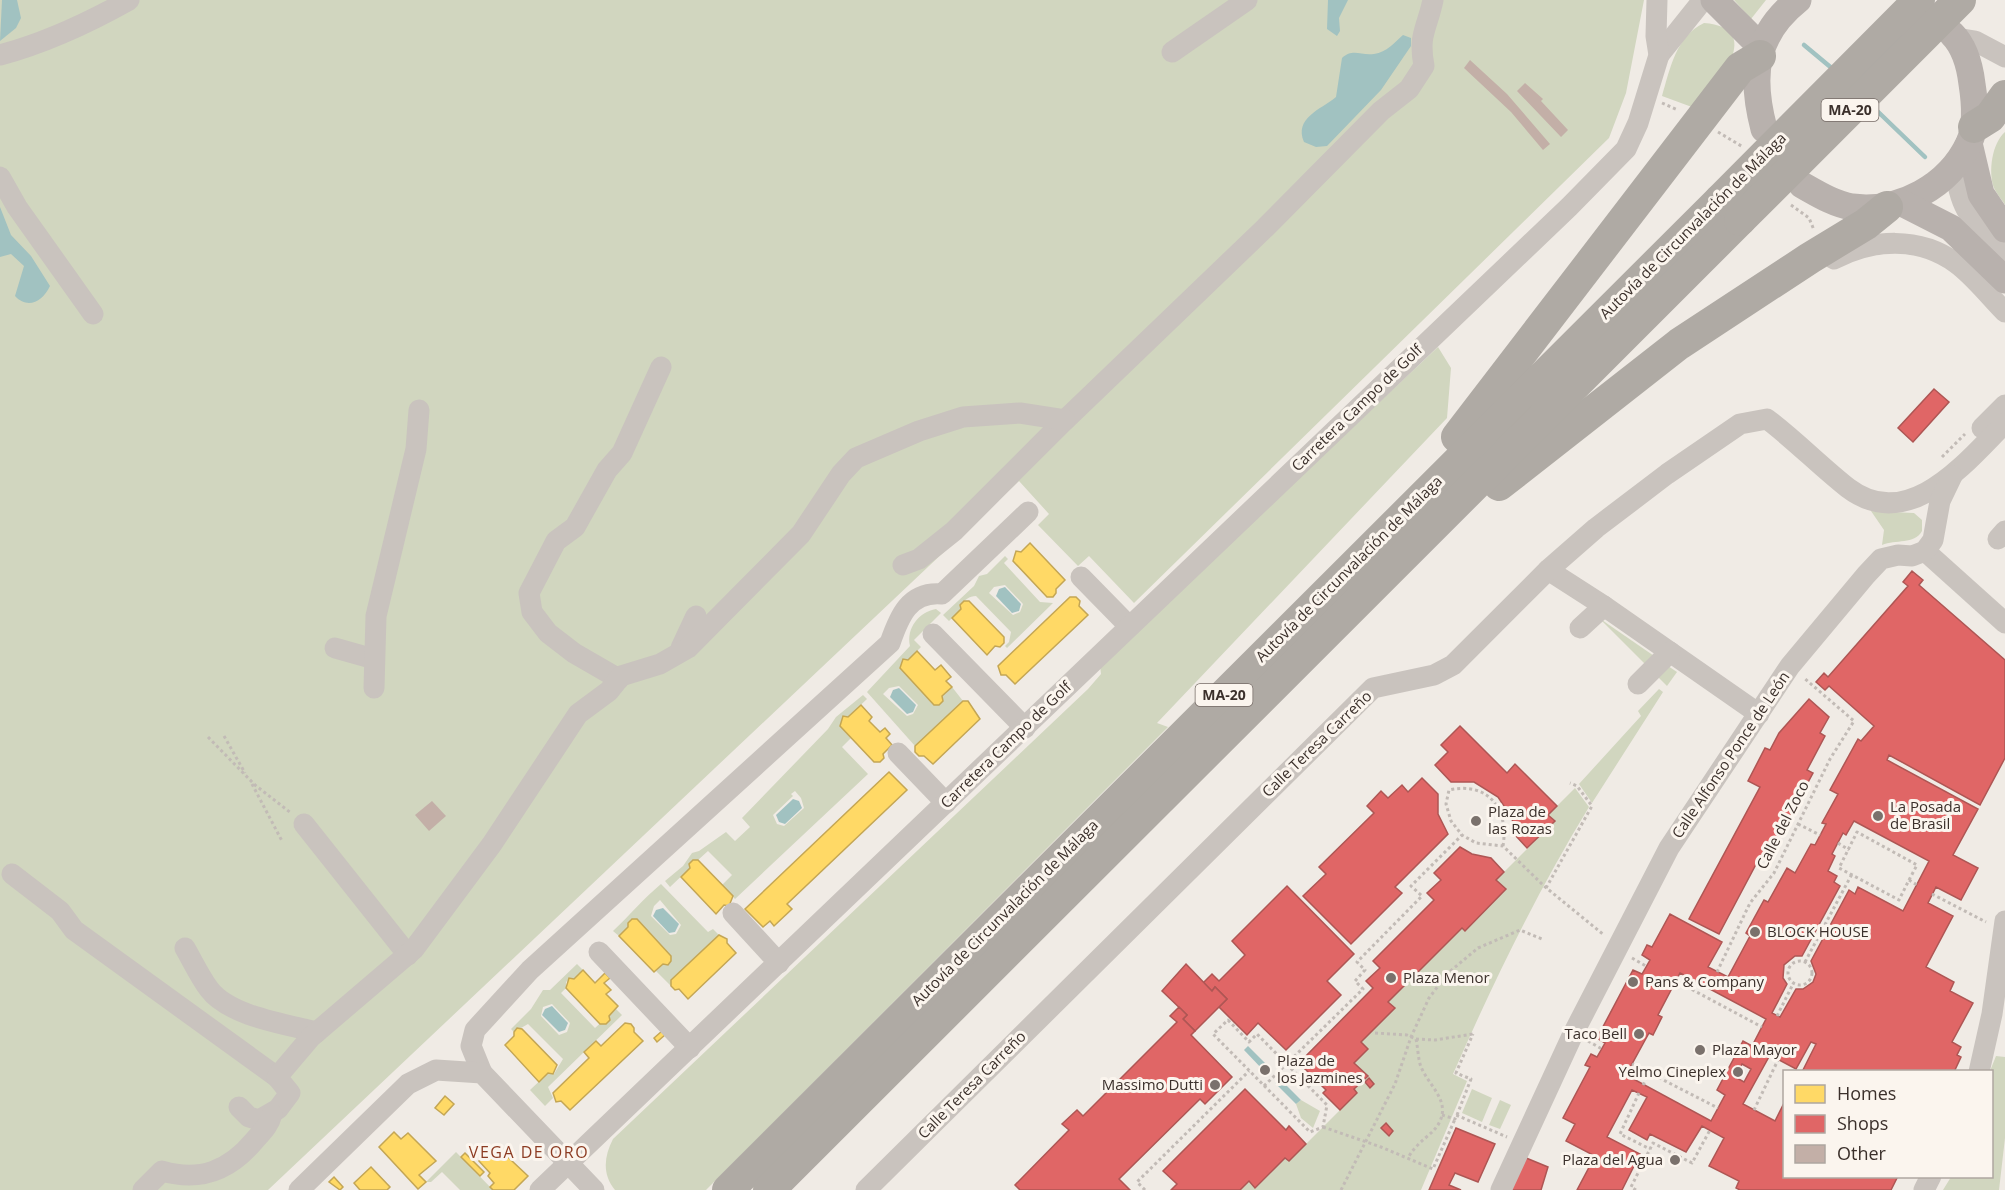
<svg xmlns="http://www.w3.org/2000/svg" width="2005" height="1190" viewBox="0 0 2005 1190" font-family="'Open Sans',sans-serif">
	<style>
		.green { fill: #d1d6bf; fill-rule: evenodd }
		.water { fill: #a1c2c1 }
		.homes { fill: #ffd966; stroke: #c4a654; stroke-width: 1.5 }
		.shops { fill: #e06666; stroke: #ae5654; stroke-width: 1.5; fill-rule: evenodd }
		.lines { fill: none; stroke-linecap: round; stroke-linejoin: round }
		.stream { stroke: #a1c2c1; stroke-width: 4.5 }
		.building { fill: #c3afa7 }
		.path { stroke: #c2bbb6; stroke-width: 3; stroke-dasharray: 3 3; stroke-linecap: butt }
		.minor { stroke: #c9c3be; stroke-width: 21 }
		.major { stroke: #b8b1ad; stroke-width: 27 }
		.highway { stroke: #afaaa4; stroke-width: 32 }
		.highway-bridge { stroke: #afaaa4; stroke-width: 32 }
		.poi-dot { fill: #7a716c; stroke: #fbf5ee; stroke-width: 2 }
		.labels { text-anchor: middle; stroke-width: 6; stroke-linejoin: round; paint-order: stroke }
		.shield { fill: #fbf5ee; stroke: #756b66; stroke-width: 1.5 }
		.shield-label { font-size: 14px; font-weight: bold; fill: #3b302b }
		.street-label { font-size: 15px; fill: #3b302b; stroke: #fbf5ee }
		.poi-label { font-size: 15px; fill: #3b302b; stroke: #fbf5ee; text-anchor: start }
		.neighbourhood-label { font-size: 16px; letter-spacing: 1.5px; fill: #8c3b22; stroke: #fbf5ee }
	</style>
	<rect width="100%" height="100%" fill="#f0ebe5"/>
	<g class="green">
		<path d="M0,0H1644L1626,93L1609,138L1134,603L1089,556L1078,566L1038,525L1049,514L1019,481L268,1190H0Z"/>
		<path d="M1734,0H1766L1751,19Z"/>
		<path d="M1704,23C1766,28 1717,83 1700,110L1662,96C1670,69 1676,36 1704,23Z"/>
		<path d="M2005,132V205C2002,200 1997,194 1994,188C1988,172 1992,143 2005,132Z"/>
		<path d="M1438,347L1451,368L1447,418L1157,723L1168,727L706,1190H615C602,1174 604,1156 613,1139L1088,689L1101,674L1100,665Z"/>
		<path d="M1871,511L1914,513L1922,520V531C1914,545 1896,539 1882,545L1884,530Z"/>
		<path d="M1005,556L1008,559L1004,563L1040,602L1053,603L1007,648L1005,646L1009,642L1011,632L976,596C969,596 965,600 960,605L961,609L949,621L943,615L974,586L979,576L987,574ZM1005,585L1023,604L1020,612L1013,615L989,593L994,587Z"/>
		<path d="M936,609L941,613L914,640L921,647L908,660L903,659L900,668L934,704L943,701L942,696L952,687L963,701L915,746L867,692L910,646C906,628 919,612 936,609ZM899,686L918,705L913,714L907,716L883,694L889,688Z"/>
		<path d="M1599,618L1657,658L1648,667Z"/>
		<path d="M1665,664L1677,672L1667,686L1656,675Z"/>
		<path d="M1659,689L1663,692L1592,803L1579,784L1641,716L1638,711Z"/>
		<path d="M863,695L867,699L848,717H843L840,726L851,738L842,747L868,774L735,899L722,885L732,875L708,851L698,860H693L690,868L670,887L665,881L683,866L692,853L699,851L726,832L735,841L750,827L742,818L828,729L836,717ZM795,791L801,798L804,808L784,826L777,824L773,815L793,796L791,794Z"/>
		<path d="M1575,788L1589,807C1537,892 1493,983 1453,1074L1467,1081L1421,1190H1240L1249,1181L1256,1187L1285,1158L1289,1161L1357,1093L1354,1089L1367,1076L1354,1063L1368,1049L1361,1042L1394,1008L1388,1002L1462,928L1465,931L1505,889L1496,880L1554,822L1548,815Z"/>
		<path d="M661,884L708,932L713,929L719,935L671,980V986L656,971L663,964L671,961V956L637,919H631L628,923V927L619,936L613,931C630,915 644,898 661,884ZM660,900L681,925L676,934L670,935L651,916L654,906Z"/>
		<path d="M577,964L583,970L574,979H569L566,982V988L561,993L595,1028L616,1009L622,1015L548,1087L553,1098L545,1106L530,1090L548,1073L554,1074L563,1059L528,1024L514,1032L511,1029L531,1009L543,990H550ZM552,1004L570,1023L567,1032L559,1035L541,1016L543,1007Z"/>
		<path d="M1996,1056L2005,1057V1138L1999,1190H1943L1951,1177L1992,1176L1990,1071Z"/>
		<path d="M1472,1089L1492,1098L1482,1122L1462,1113Z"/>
		<path d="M1301,1100L1320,1111L1313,1128L1301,1118L1296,1104Z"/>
		<path d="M1500,1100L1511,1105L1500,1129L1489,1125Z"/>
		<path d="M456,1152L493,1190H460L442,1172L431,1182H426Z"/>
	</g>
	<g class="water">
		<path d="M2,0H17L21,18L16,28L0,41Z"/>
		<path d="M1328,0H1348L1339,18L1340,31L1337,36L1327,29Z"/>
		<path d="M1403,35L1411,38V46L1381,90L1327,146L1316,147L1304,142C1294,118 1320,110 1336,97L1342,58C1353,48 1361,56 1374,54C1387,52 1394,43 1403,35Z"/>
		<path d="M0,207L11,235L31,256L50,286C43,301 28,310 15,296L24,266L11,254L0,257Z"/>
		<path d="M1005,587L1021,604L1019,611L1012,613L996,596L999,589Z"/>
		<path d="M899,688L916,705L913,712L907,714L890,697L893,690Z"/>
		<path d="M793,799L799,801L802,808L785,824L779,822L776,815Z"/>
		<path d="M663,908L679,924L675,932L669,933L653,916L656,910Z"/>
		<path d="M552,1006L568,1023L565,1030L559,1032L542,1015L545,1009Z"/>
		<path d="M1248,1046L1269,1067L1264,1071L1244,1050Z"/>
		<path d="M1280,1079L1301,1100L1296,1104L1275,1083Z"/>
	</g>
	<g class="homes">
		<path d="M1030,543L1065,580L1056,589V593L1053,597H1047L1013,561L1016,551L1021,552Z"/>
		<path d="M1070,597H1076L1080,601L1079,606L1088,615L1015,684L1006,675H1001L998,666Z"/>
		<path d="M964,601H969L1004,637V643L1000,647L995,646L987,655L952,618L961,609L960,605Z"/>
		<path d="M917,651L935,670L941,665L951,677L946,681L952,687L942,696L943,701L939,705H934L900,668L903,659L908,660Z"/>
		<path d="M963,701H968L980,719L933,764L924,756H919L915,752V746Z"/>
		<path d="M861,705L872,717L869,721L880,732L885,728L890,734L886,738L892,745L883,754L884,758L880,762H874L840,726L843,716L848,717Z"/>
		<path d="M889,772L907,790L787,904L792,909L774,926L770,921L763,927L745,909Z"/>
		<path d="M693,860H698L733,896L729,906L724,905L716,914L681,877L690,868L689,864Z"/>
		<path d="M632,919H637L671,956V961L668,965L663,964L654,972L619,936L628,927V923Z"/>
		<path d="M719,935L727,939V943L736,953L688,999L679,989L675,990L671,986V980Z"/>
		<path d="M583,970L595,983L605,973L610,978L604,983L611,990L606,994L618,1006L609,1016L610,1020L606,1024H600L566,988L569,978L574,979Z"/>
		<path d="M625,1023L631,1024L634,1028V1032L643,1041L570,1110L561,1101L556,1102L553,1093L589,1058L584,1052L596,1041L601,1046Z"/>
		<path d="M517,1028L522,1029L557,1065L553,1074L548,1073L539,1082L505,1045L514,1036V1032Z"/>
		<path d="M662,1031L665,1035L657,1042L654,1038Z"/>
		<path d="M445,1096L454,1104L444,1115L435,1108Z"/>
		<path d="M394,1132L401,1139L408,1133L436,1161L419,1175L426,1182L418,1189L379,1147Z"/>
		<path d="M495,1145L528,1176L514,1190H493L490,1187L494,1183L488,1176L490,1173L479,1161Z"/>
		<path d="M465,1153L484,1172L480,1176L461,1157Z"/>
		<path d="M371,1167L390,1187L387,1190H360L354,1183Z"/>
		<path d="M334,1177L343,1187L340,1190L329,1182Z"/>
	</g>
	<g class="shops">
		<path d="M1934,389L1949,402L1913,442L1898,428Z"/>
		<path d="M1912,571L1923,580L1919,585L2005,660V758L1980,805L1889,755L1887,760L1978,809L1953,855L1978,868L1961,900L1936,887L1928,903L1953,916L1926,967L1954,982L1950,991L1973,1003L1952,1042L1961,1047L1957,1055L1961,1057L1954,1072H1802L1816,1044L1811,1042L1796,1069L1770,1055L1743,1104L1775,1121L1784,1103V1176H1898L1891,1190H1740L1736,1188L1739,1181L1709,1166L1724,1138L1702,1126L1686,1152L1650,1134L1647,1140L1629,1130L1647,1097L1632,1090L1607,1137L1640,1154L1622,1190H1577L1595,1156L1566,1141L1575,1124L1563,1118L1590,1067L1585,1065L1591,1054L1597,1057L1605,1043L1597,1038L1633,970L1642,974L1650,960L1642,955L1647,945L1652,947L1670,914L1722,942L1708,967L1728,977L1750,936L1746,933L1764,900L1768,902L1787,868L1795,873L1811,844L1815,845L1826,824L1822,823L1838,794L1830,790L1858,739L1861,741L1874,726L1829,686L1825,690L1816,682L1824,673L1828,677L1908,586L1903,582ZM1854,821L1929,861L1903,911L1858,887L1855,894L1849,890L1811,961L1816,974L1813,982L1803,989H1796L1780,1017L1772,1013L1787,984L1783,978L1784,965L1795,956H1802L1840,886L1834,882L1837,876L1828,871L1835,856L1832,854L1843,833L1846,835ZM1680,973L1766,1019L1752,1046L1743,1041L1717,1090L1725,1095L1711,1121L1626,1075L1649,1033L1653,1035L1662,1017L1658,1015ZM1742,1064L1751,1069L1744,1082L1735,1077Z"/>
		<path d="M1809,699L1829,717L1820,733L1825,736L1807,770L1813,773L1767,858L1761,855L1719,934L1689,919L1760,787L1748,781L1765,748L1770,750L1779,733Z"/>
		<path d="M1460,726L1507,773L1515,764L1557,806L1548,815L1555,821L1527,848L1515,835L1512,818L1498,797L1474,782H1451L1435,765L1448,752L1441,745Z"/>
		<path d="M1422,778L1438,794V814L1448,834L1395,887L1402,893L1351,944L1303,896L1326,874L1319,867L1374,813L1367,806L1381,791L1388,798L1402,785L1408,792Z"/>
		<path d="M1460,847L1472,854L1491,858L1504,872L1496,880L1506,889L1465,931L1462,928L1388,1002L1395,1008L1361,1042L1368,1049L1354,1063L1368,1076L1354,1089L1357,1093L1340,1110L1323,1093L1326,1090L1299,1063L1373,988L1366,981L1380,968L1373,961L1434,900L1427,893L1441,880L1434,873Z"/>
		<path d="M1287,886L1354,954L1327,981L1341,995L1286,1050L1258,1023L1247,1035L1219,1007L1227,999L1215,987L1212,991L1203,983L1212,974L1219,981L1245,955L1232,941Z"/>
		<path d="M1186,964L1212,991L1215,987L1227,999L1195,1031L1183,1019L1187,1015L1162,991Z"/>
		<path d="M1179,1007L1187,1015L1183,1019L1195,1031L1191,1035L1232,1077L1205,1104L1200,1099L1119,1179L1130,1190H1020L1015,1185L1069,1130L1062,1124L1077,1110L1083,1116L1177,1022L1170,1016Z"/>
		<path d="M1369,1078L1374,1084L1370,1088L1365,1082Z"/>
		<path d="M1245,1089L1286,1130L1289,1126L1306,1144L1289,1161L1285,1158L1255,1188L1249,1181L1240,1190H1171L1177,1184L1163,1171Z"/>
		<path d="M1386,1123L1393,1131L1389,1136L1381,1128Z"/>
		<path d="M1456,1128L1495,1144L1478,1182L1455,1173L1449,1185L1461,1190H1429Z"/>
		<path d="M1509,1151L1548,1167L1541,1190H1496Z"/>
	</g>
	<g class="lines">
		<g class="stream">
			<path d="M1804,45L1834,70"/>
			<path d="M1871,105L1925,157"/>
		</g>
	</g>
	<g class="building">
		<path d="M1470,60L1507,94L1550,144L1543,150L1511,112L1464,68Z"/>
		<path d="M1525,83L1543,99L1541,101L1568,130L1561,137L1517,91Z"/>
		<path d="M432,801L446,816L429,831L415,815Z"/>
	</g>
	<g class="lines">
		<g class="path">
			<path d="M1662,103L1678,110"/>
			<path d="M1718,132L1743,147"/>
			<path d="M1791,205L1809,218L1814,230"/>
			<path d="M1942,457L1965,434"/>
			<path d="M224,736L245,773"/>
			<path d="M208,737L255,785L291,813"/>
			<path d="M252,784L282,841"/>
			<path d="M1798,824L1820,835"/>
			<path d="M1838,843L1849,850"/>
			<path d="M1503,846C1509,810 1489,781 1449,790L1446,804L1451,821L1462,835L1476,843L1503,846L1544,886L1604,935"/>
			<path d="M1909,880L1917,865L1857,832L1839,868L1899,900L1909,880L1917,885"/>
			<path d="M1546,888L1592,806L1577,786L1570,783"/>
			<path d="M1932,894L1986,922"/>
			<path d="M1632,958L1646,966"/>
			<circle cx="1800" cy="973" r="12"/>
			<path d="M1805,962L1852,874"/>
			<path d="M1717,972L1750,903L1774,873L1830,759L1854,721L1804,678"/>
			<path d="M1676,981L1762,1027"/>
			<path d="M1777,1016L1793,984"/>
			<path d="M1228,1020L1249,1042L1257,1034L1327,1105L1323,1127L1310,1132L1213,1034Z"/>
			<path d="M1375,1033L1407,1035L1416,1039C1418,1048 1418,1059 1421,1067C1429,1086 1451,1101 1439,1123C1433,1135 1417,1141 1408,1158"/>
			<path d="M1416,1039L1435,1040L1473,1034"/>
			<path d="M1588,1041L1602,1049"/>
			<path d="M1632,1064L1718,1108"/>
			<path d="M1643,1085L1649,1073"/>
			<path d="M1264,1086L1363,989L1355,981L1365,970L1357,962L1422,896L1411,886L1462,835"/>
			<path d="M1639,1093L1620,1134L1650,1149"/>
			<path d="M1754,1110L1778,1060"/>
			<path d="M1442,1115L1455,1119L1456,1115L1507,1137"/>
			<path d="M1457,1115L1471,1079L1456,1073L1473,1034"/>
			<path d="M1323,1127L1381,1147L1433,1169L1455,1119"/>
			<path d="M1145,1190L1137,1182L1249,1071"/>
			<path d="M1341,1190L1395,1084L1411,1037L1429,998L1448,973L1478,948L1520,930L1542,939"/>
			<path d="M1636,1190L1631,1187L1653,1143L1692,1163L1710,1130"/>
		</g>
		<g class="minor">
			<path d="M1956,38L1975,41L2005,57"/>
			<path d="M1172,52L1247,0"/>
			<path d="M0,55C45,43 88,23 129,0"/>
			<path d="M1659,55L1703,0"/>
			<path d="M1955,164C1959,213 1973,220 2005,252"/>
			<path d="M0,177L17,207L93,314"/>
			<path d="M1834,259C1872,239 1919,236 1956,263C1974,276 1989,296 2005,312"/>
			<path d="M1982,428L2005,405"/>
			<path d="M1998,539L2005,531"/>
			<path d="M1925,551L2005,623"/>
			<path d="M903,565L919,559L954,531L1062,423L1265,228L1381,111L1409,89L1424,66C1418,34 1427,29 1433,0"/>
			<path d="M1548,570L1604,606L1759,714"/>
			<path d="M1081,577L1129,626"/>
			<path d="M1580,628L1604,606"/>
			<path d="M933,634L1025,728"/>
			<path d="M335,648L374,659"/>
			<path d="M681,648L696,616"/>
			<path d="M619,679L574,653L548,633L532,612L529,593L556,541L575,527L607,470L622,453L661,367"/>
			<path d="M1638,684L1670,652"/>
			<path d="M374,688L376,616L416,449L419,410"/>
			<path d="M898,753L946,803"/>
			<path d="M304,824L408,955"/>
			<path d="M12,874L60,911L74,930L277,1077"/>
			<path d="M733,913L779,963"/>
			<path d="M185,948C193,962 200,977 209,989C229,1016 285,1024 317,1032"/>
			<path d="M599,952L690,1048"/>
			<path d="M1979,1072L1992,1014L2005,921"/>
			<path d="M482,1073L471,1046L475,1030L530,970L890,643C899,617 909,591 942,594L1028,512"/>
			<path d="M239,1107L249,1117L259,1120L278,1109L290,1093L277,1077L311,1037L414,949L492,844L578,714L609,691L621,676L660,664L688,648L801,534L841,474L856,458L919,431L963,417L1020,413L1065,420"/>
			<path d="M143,1190L162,1171C200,1182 229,1171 254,1141C262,1132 269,1126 272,1114"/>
			<path d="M299,1190L408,1084L436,1070L482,1073L594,1190"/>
			<path d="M540,1190L1569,207L1626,149L1638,123L1659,55L1656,36L1657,0"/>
			<path d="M866,1190L1373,688L1434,675L1453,665L1548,570L1596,528L1667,474L1740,424L1767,419C1796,441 1820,466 1848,488C1909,534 1966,462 2005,423"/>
			<path d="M1501,1190L1573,1034L1669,848L1790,666L1866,575L1881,559L1898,555L1912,556L1925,551L1933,540L1940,501L1952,476"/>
			<path d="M1924,1190L1931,1176"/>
		</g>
		<g class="major">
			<path d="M1714,0L1762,48"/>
			<path d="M1764,129C1750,76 1754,35 1798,0"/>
			<path d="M1969,143L1981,194L2005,229"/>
			<path d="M1802,185C1818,194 1834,204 1852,207C1900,213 1949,186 1969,143C1977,125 1975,103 1972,84C1970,67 1965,47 1952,34"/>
			<path d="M1902,203L1951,228L2005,280"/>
		</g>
		<g class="highway">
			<path d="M1974,127L1990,117L2005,96"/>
			<path d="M1457,437L1740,68L1760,56"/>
			<path d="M1499,485L1679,344L1810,258L1866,224L1887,207"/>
			<path d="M728,1190L1720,200"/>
			<path d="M769,1190L1740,220"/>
		</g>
		<g class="highway-bridge">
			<path d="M1720,200L1919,0"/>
			<path d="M1740,220L1960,0"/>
		</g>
	</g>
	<g class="poi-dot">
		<circle cx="1878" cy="816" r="6"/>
		<circle cx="1476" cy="821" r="6"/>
		<circle cx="1755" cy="932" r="6"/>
		<circle cx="1391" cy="978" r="6"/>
		<circle cx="1633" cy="982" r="6"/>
		<circle cx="1639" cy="1034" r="6"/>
		<circle cx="1700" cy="1050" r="6"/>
		<circle cx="1265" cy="1070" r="6"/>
		<circle cx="1738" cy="1072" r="6"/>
		<circle cx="1215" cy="1085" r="6"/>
		<circle cx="1675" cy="1160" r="6"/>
	</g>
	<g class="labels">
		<g class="shield">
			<rect x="1821.5" y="99" width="57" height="22" rx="4.5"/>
			<rect x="1195.5" y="684" width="57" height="22" rx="4.5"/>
		</g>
		<g class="shield-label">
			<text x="1850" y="115">MA-20</text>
			<text x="1224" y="700">MA-20</text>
		</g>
		<g class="street-label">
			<text transform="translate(1693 226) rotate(-45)" y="5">Autovía de Circunvalación de Málaga</text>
			<text transform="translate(1357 408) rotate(-44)" y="5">Carretera Campo de Golf</text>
			<text transform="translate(1349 569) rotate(-45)" y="5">Autovía de Circunvalación de Málaga</text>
			<text transform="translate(1317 744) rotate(-44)" y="5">Calle Teresa Carreño</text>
			<text transform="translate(1006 745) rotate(-44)" y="5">Carretera Campo de Golf</text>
			<text transform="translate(1731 755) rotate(-56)" y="5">Calle Alfonso Ponce de León</text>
			<text transform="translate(1783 825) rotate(-63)" y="5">Calle del Zoco</text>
			<text transform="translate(1005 913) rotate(-45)" y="5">Autovía de Circunvalación de Málaga</text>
			<text transform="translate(972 1085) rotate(-45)" y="5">Calle Teresa Carreño</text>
		</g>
		<g class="poi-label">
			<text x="1890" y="812">La Posada<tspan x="1890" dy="17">de Brasil</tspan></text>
			<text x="1488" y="817">Plaza de<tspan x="1488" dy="17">las Rozas</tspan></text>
			<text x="1767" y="937">BLOCK HOUSE</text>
			<text x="1403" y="983">Plaza Menor</text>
			<text x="1645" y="987">Pans &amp; Company</text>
			<text x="1627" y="1039" text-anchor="end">Taco Bell</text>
			<text x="1712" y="1055">Plaza Mayor</text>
			<text x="1277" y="1066">Plaza de<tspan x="1277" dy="17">los Jazmines</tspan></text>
			<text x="1726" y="1077" text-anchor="end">Yelmo Cineplex</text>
			<text x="1203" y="1090" text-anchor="end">Massimo Dutti</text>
			<text x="1663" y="1165" text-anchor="end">Plaza del Agua</text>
		</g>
		<g class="neighbourhood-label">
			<text x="529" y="1158">VEGA DE ORO</text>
		</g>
	</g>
	<rect x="1783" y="1070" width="210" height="108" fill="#fbf5ee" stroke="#aea6a0" stroke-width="1.5"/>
	<rect x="1795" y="1085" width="30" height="18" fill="#ffd966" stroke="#aea6a0" stroke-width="1.5"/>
	<text x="1837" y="1100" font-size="18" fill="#3b302b">Homes</text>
	<rect x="1795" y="1115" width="30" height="18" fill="#e06666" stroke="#aea6a0" stroke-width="1.5"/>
	<text x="1837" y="1130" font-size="18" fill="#3b302b">Shops</text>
	<rect x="1795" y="1145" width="30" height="18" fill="#c3afa7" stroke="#aea6a0" stroke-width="1.5"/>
	<text x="1837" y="1160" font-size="18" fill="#3b302b">Other</text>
</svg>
